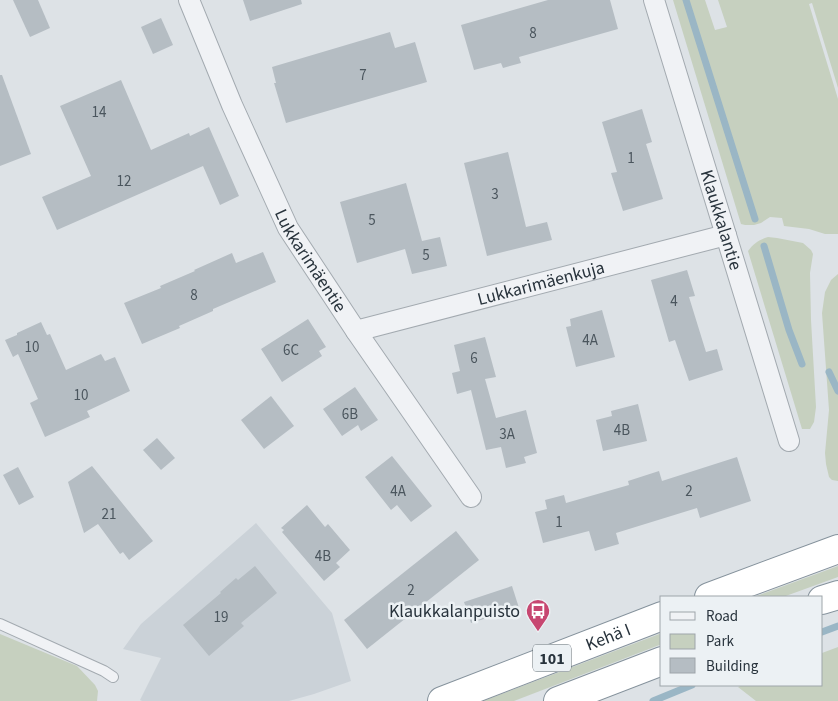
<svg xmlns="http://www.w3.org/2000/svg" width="838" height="701" viewBox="0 0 838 701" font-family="'Source Sans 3',sans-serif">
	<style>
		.built { fill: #cbd2d8 }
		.green { fill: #c6d0bf }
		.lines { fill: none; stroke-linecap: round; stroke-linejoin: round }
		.stream { stroke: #9ab6c5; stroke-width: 7 }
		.building { fill: #b5bdc3 }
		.service-casing { stroke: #a3aab0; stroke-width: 12 }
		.minor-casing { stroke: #a3aab0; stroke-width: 22 }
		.trunk-casing { stroke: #85929c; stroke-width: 30 }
		.service { stroke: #f0f2f5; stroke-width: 10 }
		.minor { stroke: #f0f2f5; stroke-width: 20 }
		.trunk { stroke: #fff; stroke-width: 28 }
		.labels { text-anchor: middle; stroke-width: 5; stroke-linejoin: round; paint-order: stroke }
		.number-label { font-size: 15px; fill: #4b565e }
		.shield { fill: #ecf1f4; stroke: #636c73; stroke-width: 1 }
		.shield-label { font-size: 16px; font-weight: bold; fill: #28333c }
		.street-label { font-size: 18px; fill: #28333c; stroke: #ecf1f4 }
		.poi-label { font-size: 18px; fill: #28333c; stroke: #ecf1f4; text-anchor: end }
	</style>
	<rect width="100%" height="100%" fill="#dde2e6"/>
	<path class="built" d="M256,523L332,613L351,681L314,694L289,701H142L140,700L161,658L123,649L141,624Z"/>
	<g class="green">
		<path d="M673,0H705L715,30L727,27L718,0H838V88L812,3L809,4L838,99V234H825L809,229L784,226L782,218L770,217L761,223L754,225H745L741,224Z"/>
		<path d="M768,237L777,238L803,243L811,250L813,254L810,273L811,320L816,407L814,422L810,429H802L748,251C754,243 759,240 768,237Z"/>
		<path d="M838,274V481L832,480L829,477L826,464L825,453L829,410L822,313L825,292L831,280Z"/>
		<path d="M838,566V577L783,597H754Z"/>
		<path d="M662,633V644L514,701H483Z"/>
		<path d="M0,634L77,666L95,685L98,691L97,701H0Z"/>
		<path d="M838,647V701H756L738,687L743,685H822V653Z"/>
	</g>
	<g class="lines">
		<g class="stream">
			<path d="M686,0L755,219"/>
			<path d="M764,246L789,330L802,364"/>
			<path d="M829,372L838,391"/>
			<path d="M822,632L838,626"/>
			<path d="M653,701L692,685"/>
		</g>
	</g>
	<g class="building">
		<path d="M13,0H38L50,28L30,37Z"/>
		<path d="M243,0H301L302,4L250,21Z"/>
		<path d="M548,0H610L618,29L519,57L521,63L503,68L501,63L474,70L461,25Z"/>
		<path d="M161,18L173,45L153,54L141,27Z"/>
		<path d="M390,32L395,48L415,42L427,82L286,123L274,83H276L272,67Z"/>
		<path d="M0,75H2L31,154L0,166Z"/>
		<path d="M121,80L151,150L189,133L190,136L209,127L239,196L220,205L203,166L57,230L42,197L91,176L60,106Z"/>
		<path d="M642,109L652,142L646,144L663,199L623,211L611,173L617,172L602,122Z"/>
		<path d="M508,152L526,227L547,222L552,240L487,256L464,163Z"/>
		<path d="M406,183L422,241L440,237L447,266L412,274L405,249L357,263L340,202Z"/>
		<path d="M263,252L276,282L213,309V311L179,326L180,328L142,344L124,303L161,288L160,286L195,271L194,270L232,253L236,263Z"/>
		<path d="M687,270L695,296L689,297L706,352L717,349L723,370L689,381L675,340L669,342L651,280Z"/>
		<path d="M602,310L615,357L576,367L566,327L571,326L570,319Z"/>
		<path d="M308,319L326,347L319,351L322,356L282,382L261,349Z"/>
		<path d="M41,322L47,335L50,334L66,370L101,354L105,361L115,357L130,391L87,411L90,417L45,437L30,403L38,399L18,354L13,357L5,340L17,335V333Z"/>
		<path d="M485,337L496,377L485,379L496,418L526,410L537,453L524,457L526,463L506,468L501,447L486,450L471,390L457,394L452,373L460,371L454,345Z"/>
		<path d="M355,387L378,420L361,431L358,425L342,436L323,409Z"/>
		<path d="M271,396L294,426L264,449L241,420Z"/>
		<path d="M638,404L647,441L603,451L596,420L612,416L611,411Z"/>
		<path d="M157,438L175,458L161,470L143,450Z"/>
		<path d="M392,456L432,506L411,522L397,505L391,510L365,477Z"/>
		<path d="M737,457L751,501L700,518L697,508L616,533L619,544L595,551L589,531L543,543L535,512L547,509L545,500L564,495L566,503L629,485L628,481L659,471L662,481Z"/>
		<path d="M92,466L153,541L129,560L123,552L120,554L98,524L84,533L68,482Z"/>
		<path d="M18,467L34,497L19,505L3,475Z"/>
		<path d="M307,505L325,527L328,524L350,550L336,563L340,567L324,581L282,532L284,530L281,528Z"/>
		<path d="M456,531L479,560L367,649L344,620Z"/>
		<path d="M255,566L277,593L241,623L244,626L209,656L183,625L221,593L220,592L236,578L238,580Z"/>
		<path d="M512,586L519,608L471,623L464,602Z"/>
	</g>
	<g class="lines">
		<g class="service-casing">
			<path id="service" d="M0,624L104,671L113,677"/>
		</g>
		<g class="minor-casing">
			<g id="minor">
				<path id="s1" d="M189,0L232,105L288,228L356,331L471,497"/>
				<path id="s2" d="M654,0L789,441"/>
				<path id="s3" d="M356,331L726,235"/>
			</g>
		</g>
		<g class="trunk-casing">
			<g id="trunk">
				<path d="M709,597L838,549"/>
				<path d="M822,600L838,595"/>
				<path id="s4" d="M442,701L662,616"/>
				<path d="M558,701L662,661"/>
			</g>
		</g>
		<use href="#service" class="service"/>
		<use href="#minor" class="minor"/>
		<use href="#trunk" class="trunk"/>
	</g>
	<defs>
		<g id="bus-pin" transform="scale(1.25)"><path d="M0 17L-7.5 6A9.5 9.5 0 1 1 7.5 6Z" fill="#c74771" stroke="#ecf1f4"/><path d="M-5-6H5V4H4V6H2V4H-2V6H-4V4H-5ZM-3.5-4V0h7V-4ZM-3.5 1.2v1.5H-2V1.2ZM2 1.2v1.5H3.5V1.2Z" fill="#fff"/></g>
	</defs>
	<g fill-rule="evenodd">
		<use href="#bus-pin" x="538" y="611"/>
	</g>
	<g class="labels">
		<g class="number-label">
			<text x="533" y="38">8</text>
			<text x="363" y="80">7</text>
			<text x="99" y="117">14</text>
			<text x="631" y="163">1</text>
			<text x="124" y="186">12</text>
			<text x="495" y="199">3</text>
			<text x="372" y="225">5</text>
			<text x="426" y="260">5</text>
			<text x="194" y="300">8</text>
			<text x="674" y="306">4</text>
			<text x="590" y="345">4A</text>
			<text x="32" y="352">10</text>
			<text x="291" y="355">6C</text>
			<text x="474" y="363">6</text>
			<text x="81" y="400">10</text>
			<text x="350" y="419">6B</text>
			<text x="622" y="435">4B</text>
			<text x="507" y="439">3A</text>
			<text x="398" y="496">4A</text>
			<text x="689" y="496">2</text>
			<text x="109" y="519">21</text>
			<text x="559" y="527">1</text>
			<text x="323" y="561">4B</text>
			<text x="411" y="595">2</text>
			<text x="221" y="622">19</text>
		</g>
		<rect class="shield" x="533" y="644.5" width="38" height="27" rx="4"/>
		<g class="shield-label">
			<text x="552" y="664">101</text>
		</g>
		<g class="street-label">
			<text dy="6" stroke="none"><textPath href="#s2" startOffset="230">Klaukkalantie</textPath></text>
			<text dy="6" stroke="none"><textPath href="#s1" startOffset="288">Lukkarimäentie</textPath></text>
			<text dy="6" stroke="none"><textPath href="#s3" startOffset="191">Lukkarimäenkuja</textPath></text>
			<text dy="6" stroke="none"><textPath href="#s4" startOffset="178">Kehä I</textPath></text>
		</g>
		<g class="poi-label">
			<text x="520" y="617">Klaukkalanpuisto</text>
		</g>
	</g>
	<rect x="660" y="596" width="162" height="90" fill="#ecf1f4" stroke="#9ea5aa"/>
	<rect x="670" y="612" width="25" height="8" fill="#f0f2f5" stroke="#9ea5aa"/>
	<text x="706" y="621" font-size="15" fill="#28333c">Road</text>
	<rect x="670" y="634" width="25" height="15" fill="#c6d0bf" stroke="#9ea5aa"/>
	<text x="706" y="646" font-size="15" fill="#28333c">Park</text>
	<rect x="670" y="658" width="25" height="15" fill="#b5bdc3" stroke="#9ea5aa"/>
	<text x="706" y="671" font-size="15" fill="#28333c">Building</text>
</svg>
